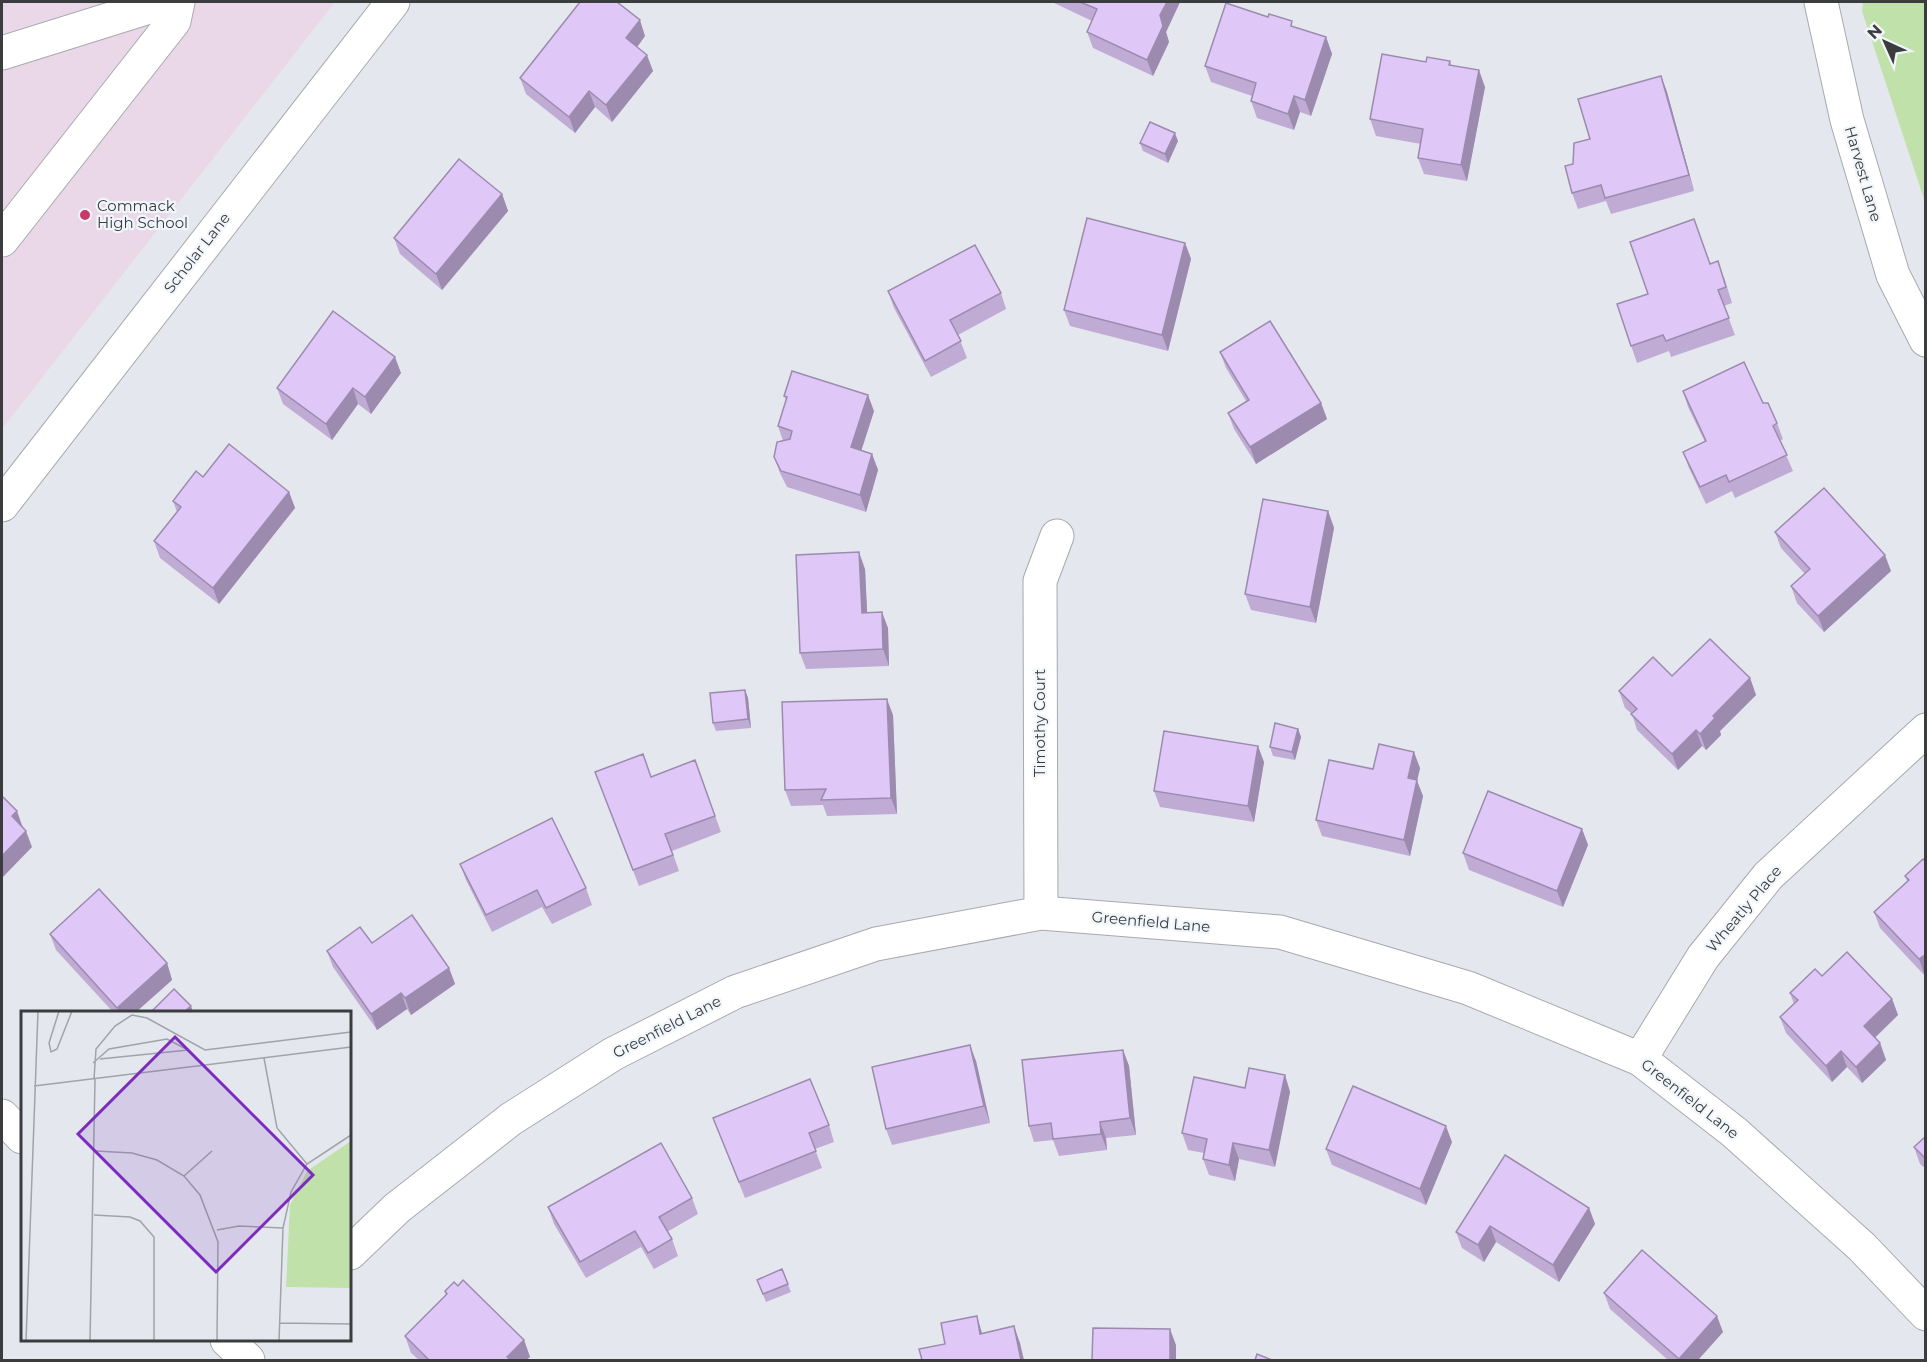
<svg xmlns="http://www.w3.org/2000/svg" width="1927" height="1362" viewBox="0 0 1927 1362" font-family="Montserrat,sans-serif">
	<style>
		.education { fill: #ead7e7 }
		.green { fill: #c0e1a9 }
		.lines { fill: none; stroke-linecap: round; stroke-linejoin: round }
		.minor-casing { stroke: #a6aaaf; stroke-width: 35 }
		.tertiary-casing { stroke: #a6aaaf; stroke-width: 35 }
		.minor { stroke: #fff; stroke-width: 33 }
		.tertiary { stroke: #fff; stroke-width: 33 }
		.wall { fill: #c0abd5 }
		.shaded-wall { fill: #9c8bae }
		.building { fill: #dfc7f8; stroke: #9c8bae; stroke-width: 1.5 }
		.poi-dot { fill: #c83b68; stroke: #f1f6fb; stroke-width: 2 }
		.labels { text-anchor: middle; stroke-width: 4.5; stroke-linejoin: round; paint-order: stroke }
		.street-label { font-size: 15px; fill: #3a3c3e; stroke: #f1f6fb }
		.poi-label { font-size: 15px; fill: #3a3c3e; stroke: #f1f6fb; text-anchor: start }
		.inset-road { fill: none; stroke: #a0a3a8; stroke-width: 1.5 }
		.view { fill: #7b2cbf; fill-opacity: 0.15; stroke: #7b2cbf; stroke-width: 3 }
		.inset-edge { fill: none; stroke: #3a3c3e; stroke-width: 3 }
	</style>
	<rect width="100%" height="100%" fill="#e4e8ee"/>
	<path class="education" d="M2,2H335L2,429Z"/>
	<path class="green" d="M1863,2H1925V202L1862,11Z"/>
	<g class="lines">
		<g class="minor-casing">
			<g id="minor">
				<path d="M1821,2L1847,120L1893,275L1926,340"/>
				<path d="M2,53L165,2"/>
				<path d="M2,240L174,21L178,2"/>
				<path d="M1041,913L1040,581L1057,536"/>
				<path d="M1640,1059L1703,957L1768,876L1926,730"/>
				<path d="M2,1116L22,1137"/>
				<path d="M350,1253L397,1208L511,1119L613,1054L735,992L876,944L1041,913L1280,932L1468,988L1640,1059L1734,1132L1862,1247L1926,1314"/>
				<path d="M227,1340L248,1360"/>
			</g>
		</g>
		<g class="tertiary-casing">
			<path id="tertiary" d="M2,505L393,2"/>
		</g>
		<use href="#minor" class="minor"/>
		<use href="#tertiary" class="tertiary"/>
	</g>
	<g class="wall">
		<path d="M1052,2H1180L1166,32L1169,42L1153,76L1093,48L1087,32L1092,21Z"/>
		<path d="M1294,27L1326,37L1332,54L1311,116L1300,112L1294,130L1257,118L1251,101L1252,96L1211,82L1205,66Z"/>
		<path d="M645,36L637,47L653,71L612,122L595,107L575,133L526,94L520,78Z"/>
		<path d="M1450,61L1452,66L1485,87L1467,181L1424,174L1418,158L1421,144L1376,136L1370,119L1426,62Z"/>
		<path d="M1661,76L1667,92L1694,191L1611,214L1606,201L1578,209L1572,193L1573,164L1590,139Z"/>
		<path d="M1178,141L1168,163L1143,151L1140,143Z"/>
		<path d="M502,194L508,211L442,290L400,254L394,238Z"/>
		<path d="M1185,243L1191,259L1168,351L1070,326L1064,310Z"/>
		<path d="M1710,264L1724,277L1732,303L1724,306L1735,335L1671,357L1669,351L1637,363L1617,304L1648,294Z"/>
		<path d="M888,291L1001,293L1006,309L958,335L967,358L931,377L894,308Z"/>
		<path d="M1220,352L1321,403L1327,419L1256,464L1234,429L1228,413L1246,401L1226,368Z"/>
		<path d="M401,373L371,414L358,404L332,440L283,404L277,388Z"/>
		<path d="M1683,391L1763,403L1777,423L1783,439L1780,441L1793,471L1735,498L1732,491L1706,504L1689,468L1683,452L1705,442L1688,407Z"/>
		<path d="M784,396L874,411L861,451L872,454L878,470L866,512L787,487L780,473L774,457L783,441L778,426L786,400Z"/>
		<path d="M289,492L295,508L219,604L160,558L154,541L177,512L173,501Z"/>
		<path d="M1328,511L1334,528L1316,623L1251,610L1245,594Z"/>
		<path d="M1775,532L1891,571L1824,632L1797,603L1791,586L1805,574L1781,548Z"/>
		<path d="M865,569L867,613L888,628L889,666L806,669L800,653Z"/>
		<path d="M1672,676L1750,678L1756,695L1720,731L1721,735L1706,750L1702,746L1678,770L1637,730L1632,714L1625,708L1619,691Z"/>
		<path d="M745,690L748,698L751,728L716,731L713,723Z"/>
		<path d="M893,715L897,814L827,816L823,805L791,806L785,790Z"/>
		<path d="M1298,729L1301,737L1295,760L1273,756L1270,747Z"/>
		<path d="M695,760L721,832L672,851L679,871L639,886L595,772L651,777Z"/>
		<path d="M1264,762L1254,822L1160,807L1154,791Z"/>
		<path d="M1420,768L1417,781L1423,796L1410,856L1322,836L1316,820L1373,769Z"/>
		<path d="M1582,829L1588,845L1563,907L1469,870L1463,853Z"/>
		<path d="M1926,862V975L1925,976L1880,928L1874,912L1907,881L1905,876Z"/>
		<path d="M460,864L586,888L592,905L552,924L542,907L492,932L466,880Z"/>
		<path d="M50,934L167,963L172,980L136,1012H113L56,950Z"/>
		<path d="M372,943L449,968L455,984L411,1015L407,1009L377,1030L333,967L327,951Z"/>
		<path d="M1822,976L1892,999L1898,1015L1875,1038L1880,1043L1886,1060L1862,1083L1847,1067L1832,1082L1786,1033L1780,1017L1794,1004L1790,993Z"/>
		<path d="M1123,1050L1129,1066L1136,1135L1106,1138L1107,1150L1059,1156L1053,1140L1034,1142L1029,1126Z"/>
		<path d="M976,1061L990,1123L892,1145L886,1129Z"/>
		<path d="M1285,1075L1290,1092L1275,1167L1239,1159L1235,1181L1209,1175L1203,1159L1204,1153L1188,1150L1182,1133L1245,1088Z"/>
		<path d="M713,1118L829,1125L834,1142L815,1149L822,1168L745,1198Z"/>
		<path d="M1926,1136V1169L1920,1164L1914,1147Z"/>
		<path d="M1452,1142L1426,1205L1332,1165L1326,1149Z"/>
		<path d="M692,1198L698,1214L667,1232L672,1239L678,1256L654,1269L641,1247L586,1278L554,1224L548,1207Z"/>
		<path d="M1589,1208L1595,1224L1559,1282L1496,1242L1484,1262L1462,1248L1456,1232Z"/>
		<path d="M782,1269L791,1292L766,1302L757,1280Z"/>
		<path d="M445,1291L524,1340L530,1357L526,1360H419L411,1353L405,1336L446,1295Z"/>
		<path d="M1604,1293L1723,1332L1698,1360H1668L1610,1309Z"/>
	</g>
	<g class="shaded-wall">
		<path d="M1167,2H1180L1166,32L1169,42L1153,76L1147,60L1160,15Z"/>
		<path d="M640,20L645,36L632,54L626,38Z"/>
		<path d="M1326,37L1332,54L1311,116L1305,100Z"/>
		<path d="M647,55L653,71L612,122L606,105Z"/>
		<path d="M1479,70L1485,87L1467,181L1461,165Z"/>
		<path d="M1661,76L1667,92L1694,191L1689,175Z"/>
		<path d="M589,91L595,107L575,133L569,117Z"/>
		<path d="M1294,96L1300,112L1294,130L1288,114Z"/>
		<path d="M1175,133L1178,141L1168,163L1165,154Z"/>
		<path d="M502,194L508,211L442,290L436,274Z"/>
		<path d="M1185,243L1191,259L1168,351L1162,335Z"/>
		<path d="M395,357L401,373L371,414L365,397Z"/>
		<path d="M353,388L358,404L332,440L326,424Z"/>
		<path d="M868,395L874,411L857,464L851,447Z"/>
		<path d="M1321,403L1327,419L1256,464L1250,447Z"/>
		<path d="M872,454L878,470L866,512L860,495Z"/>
		<path d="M289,492L295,508L219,604L213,588Z"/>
		<path d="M1328,511L1334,528L1316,623L1310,607Z"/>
		<path d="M859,552L865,569L868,629L862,613Z"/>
		<path d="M1885,555L1891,571L1824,632L1818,616Z"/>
		<path d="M882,612L888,628L889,666L883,649Z"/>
		<path d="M1750,678L1756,695L1720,731L1721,735L1706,750L1700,734L1713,716Z"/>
		<path d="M745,690L748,698L751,728L748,719Z"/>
		<path d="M887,699L893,715L897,814L891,798Z"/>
		<path d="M1298,729L1301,737L1295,760L1292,752Z"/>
		<path d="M1696,730L1702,746L1678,770L1672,754Z"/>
		<path d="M1258,746L1264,762L1254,822L1248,806Z"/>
		<path d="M1414,752L1420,768L1417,781L1423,796L1410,856L1404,840L1408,778Z"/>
		<path d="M17,811L23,828L12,816Z"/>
		<path d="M1582,829L1588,845L1563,907L1557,891Z"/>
		<path d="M26,831L32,847L2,878V856Z"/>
		<path d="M1926,954V975L1925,976L1919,959Z"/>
		<path d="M167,963L172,980L136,1012H119L117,1008Z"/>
		<path d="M449,968L455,984L411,1015L405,998Z"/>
		<path d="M401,993L407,1009L377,1030L371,1014Z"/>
		<path d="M1892,999L1898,1015L1869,1043L1864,1026Z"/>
		<path d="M191,1006L193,1012H184Z"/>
		<path d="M1880,1043L1886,1060L1862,1083L1856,1067Z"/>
		<path d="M970,1045L976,1061L990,1123L984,1106Z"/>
		<path d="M1123,1050L1129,1066L1136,1135L1130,1118Z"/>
		<path d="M1841,1051L1847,1067L1832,1082L1826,1066Z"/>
		<path d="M1285,1075L1290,1092L1275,1167L1269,1150Z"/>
		<path d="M1100,1122L1106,1138L1107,1150L1101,1134Z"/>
		<path d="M1446,1126L1452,1142L1426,1205L1420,1189Z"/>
		<path d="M1233,1143L1239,1159L1235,1181L1229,1165Z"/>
		<path d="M1589,1208L1595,1224L1559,1282L1553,1265Z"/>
		<path d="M1490,1226L1496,1242L1484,1262L1478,1245Z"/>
		<path d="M977,1316L982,1333L980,1334Z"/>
		<path d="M1717,1316L1723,1332L1698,1360H1680L1679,1359Z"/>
		<path d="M1014,1326L1020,1343L1024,1360H1021Z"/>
		<path d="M1170,1329L1176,1345V1360H1170Z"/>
		<path d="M524,1340L530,1357L526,1360H508L507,1357Z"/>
	</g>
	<g class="building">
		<path d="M580,2H617L640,20L626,38L647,55L606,105L589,91L569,117L520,78Z"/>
		<path d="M1080,2H1167L1160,15L1163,26L1147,60L1087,32L1097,9Z"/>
		<path d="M1226,3L1268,17L1269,14L1292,21L1291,26L1326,37L1305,100L1294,96L1288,114L1251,101L1256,83L1205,66Z"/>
		<path d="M1382,54L1426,62L1427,57L1450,61L1449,65L1479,70L1461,165L1418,158L1423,129L1370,119Z"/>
		<path d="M1661,76L1689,175L1605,198L1601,185L1572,193L1565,166L1573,164L1574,143L1590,139L1578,99Z"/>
		<path d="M1150,122L1175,133L1165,154L1140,143Z"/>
		<path d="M459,159L502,194L436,274L394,238Z"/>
		<path d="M1087,218L1185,243L1162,335L1064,310Z"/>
		<path d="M1694,219L1710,264L1718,261L1726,287L1718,290L1729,318L1666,341L1663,335L1631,346L1617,304L1648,294L1630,242Z"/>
		<path d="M975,245L1001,293L950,320L961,341L925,361L888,291Z"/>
		<path d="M333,311L395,357L365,397L353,388L326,424L277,388Z"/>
		<path d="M1270,321L1321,403L1250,447L1228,413L1249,400L1220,352Z"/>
		<path d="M1744,362L1763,403H1768L1777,423L1773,426L1787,455L1729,482L1726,475L1700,487L1683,452L1706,441L1683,391Z"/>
		<path d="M792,371L868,395L851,447L872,454L860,495L781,471L774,457L777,442L790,439L792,431L778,426L787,397L784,396Z"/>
		<path d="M229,444L289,492L213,588L154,541L181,507L173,501L196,471L203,477Z"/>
		<path d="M1824,488L1885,555L1818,616L1791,586L1810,569L1775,532Z"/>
		<path d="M1263,499L1328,511L1310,607L1245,594Z"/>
		<path d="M859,552L862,613L882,612L883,649L800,653L796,555Z"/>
		<path d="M1710,639L1750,678L1713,716L1715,718L1700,734L1696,730L1672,754L1631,714L1637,709L1619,691L1653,657L1672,676Z"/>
		<path d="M745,690L748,719L713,723L710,693Z"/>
		<path d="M887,699L891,798L821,800L826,789L785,790L782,702Z"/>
		<path d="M1275,723L1298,729L1292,752L1270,747Z"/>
		<path d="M1164,731L1258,746L1248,806L1154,791Z"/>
		<path d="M1379,744L1414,752L1408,778L1417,780L1404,840L1316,820L1329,760L1373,769Z"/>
		<path d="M643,754L651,777L695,760L715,816L665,834L673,855L633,870L595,772Z"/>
		<path d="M1488,791L1582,829L1557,891L1463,853Z"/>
		<path d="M2,796L17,811L12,816L26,831L2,856Z"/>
		<path d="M552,818L586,888L546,908L537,890L486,915L460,864Z"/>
		<path d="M1923,859L1926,862V954L1919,959L1874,912L1909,880L1905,876Z"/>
		<path d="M99,889L167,963L117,1008L50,934Z"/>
		<path d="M412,915L449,968L405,998L401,993L371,1014L327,951L360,927L372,943Z"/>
		<path d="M1847,952L1892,999L1864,1026L1880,1043L1856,1067L1841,1051L1826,1066L1780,1017L1798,1000L1790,993L1815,969L1822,976Z"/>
		<path d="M174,989L191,1006L184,1012H151Z"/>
		<path d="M970,1045L984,1106L886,1129L872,1067Z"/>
		<path d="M1123,1050L1130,1118L1100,1122L1101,1134L1053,1139L1051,1123L1029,1126L1022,1060Z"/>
		<path d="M1249,1068L1285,1075L1269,1150L1233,1143L1229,1165L1203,1159L1207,1139L1182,1133L1194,1077L1245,1088Z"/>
		<path d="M810,1079L829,1125L809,1133L816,1151L739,1182L713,1118Z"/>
		<path d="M1353,1086L1446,1126L1420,1189L1326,1149Z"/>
		<path d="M1926,1136V1159L1914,1147Z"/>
		<path d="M661,1143L692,1198L659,1217L672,1239L648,1253L635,1231L580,1262L548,1207Z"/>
		<path d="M1505,1155L1589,1208L1553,1265L1490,1226L1478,1245L1456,1232Z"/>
		<path d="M1642,1250L1717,1316L1679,1359L1604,1293Z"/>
		<path d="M782,1269L788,1284L763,1294L757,1280Z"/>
		<path d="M463,1280L524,1340L507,1357L511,1360H429L405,1336L447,1294L445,1291L454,1282L458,1286Z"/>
		<path d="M977,1316L980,1334L1014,1326L1021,1360H922L919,1349L945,1344L941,1323Z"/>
		<path d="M1093,1328L1170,1329V1360H1092Z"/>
		<path d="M1257,1354L1272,1360H1255Z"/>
	</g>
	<circle class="poi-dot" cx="85" cy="215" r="6"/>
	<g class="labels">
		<g class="street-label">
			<text transform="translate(1863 174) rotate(74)" y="5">Harvest Lane</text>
			<text transform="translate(197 253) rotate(-52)" y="5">Scholar Lane</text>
			<text transform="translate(1040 723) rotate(-90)" y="5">Timothy Court</text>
			<text transform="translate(1744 909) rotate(-50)" y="5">Wheatly Place</text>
			<text transform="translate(1151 922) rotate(5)" y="5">Greenfield Lane</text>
			<text transform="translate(667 1027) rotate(-27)" y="5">Greenfield Lane</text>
			<text transform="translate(1690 1099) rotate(38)" y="5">Greenfield Lane</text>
		</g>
		<g class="poi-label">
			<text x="97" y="211">Commack<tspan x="97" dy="17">High School</tspan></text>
		</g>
	</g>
	<g transform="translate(21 1011)">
		<rect width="330" height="330" fill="#e4e8ee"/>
		<path d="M330,130V277L265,276L269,194L286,160Z" fill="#c0e1a9"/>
		<path class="inset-road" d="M38,0L28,32L30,41L36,38L51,0M243,47L256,117L286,153M79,48L167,39M72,52L88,38L146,28L167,39M73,68L75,38L94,15L111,4L126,7L184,39L330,21M13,75L330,36M75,140L111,142L136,149L163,165L179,184L197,231L196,330M163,165L191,140M73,204L109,206L119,210L133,226V330M196,219L218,215L262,217M259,312L330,313M5,330L17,0M69,330L74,68M258,330L262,217L270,181L286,153L330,124"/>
		<path class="view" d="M154,26L292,164L195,261L57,123Z"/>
		<rect width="330" height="330" class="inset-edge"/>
	</g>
	<rect width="1927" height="1362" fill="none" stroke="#3a3c3e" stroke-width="6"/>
	<g transform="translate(1885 42) rotate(315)" stroke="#f1f6fb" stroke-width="4.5" paint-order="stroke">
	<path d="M0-4.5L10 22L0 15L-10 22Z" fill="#3a3c3e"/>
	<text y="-9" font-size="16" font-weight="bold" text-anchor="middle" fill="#3a3c3e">N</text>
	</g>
</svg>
